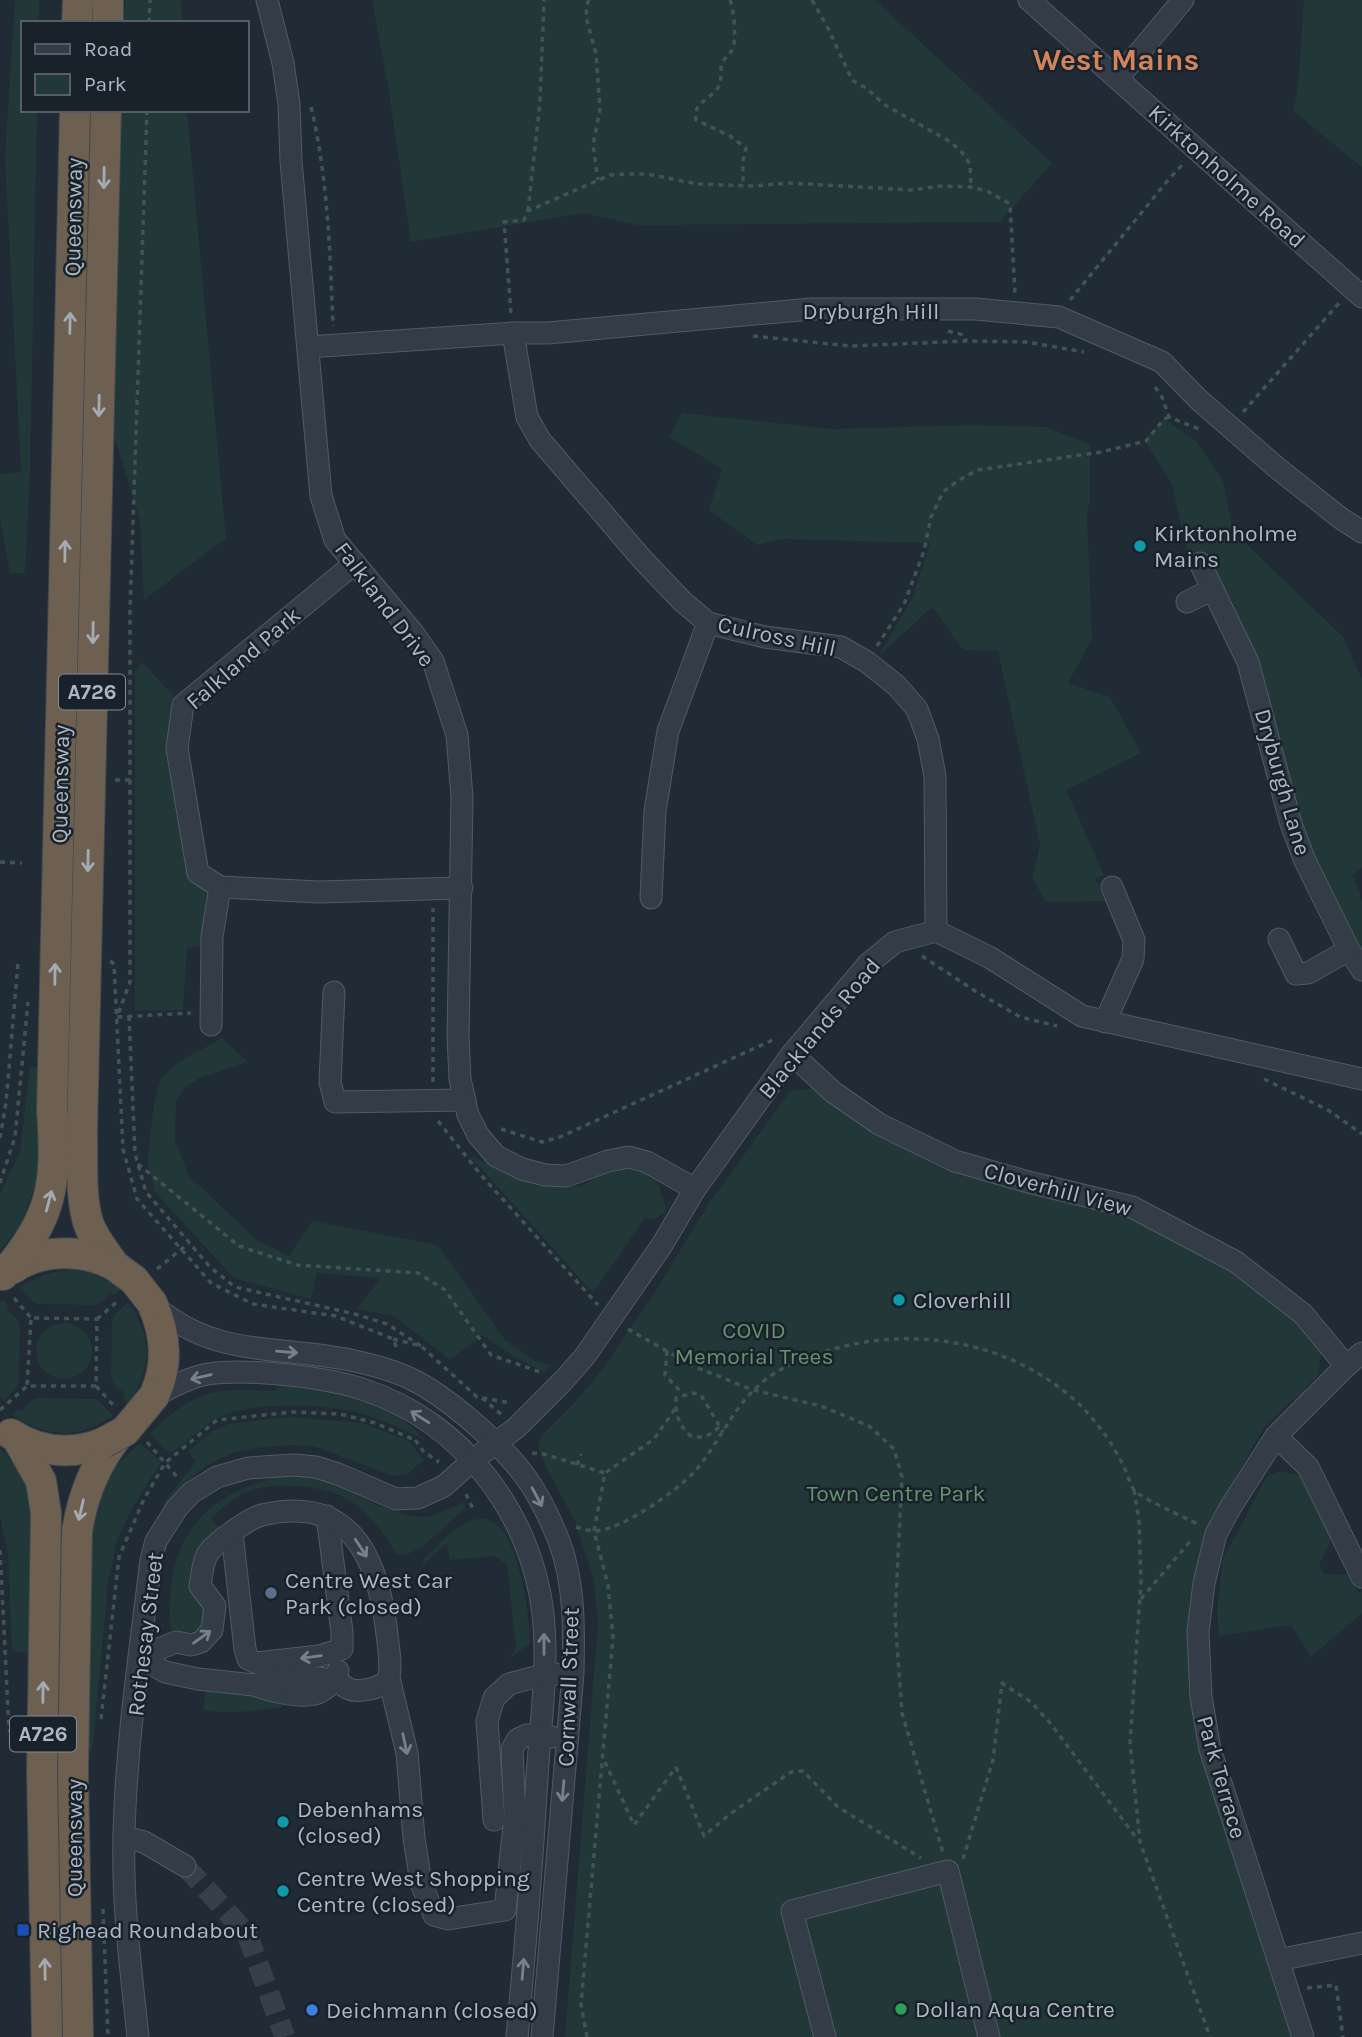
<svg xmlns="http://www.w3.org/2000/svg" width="1362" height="2037" viewBox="0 0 1362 2037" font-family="Karla,sans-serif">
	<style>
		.green { fill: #223737 }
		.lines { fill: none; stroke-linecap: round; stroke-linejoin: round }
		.minor-tunnel { stroke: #35404b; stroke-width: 21; stroke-dasharray: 21 10; stroke-linecap: butt }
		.minor-casing { stroke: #515b65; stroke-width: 23 }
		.highway-casing { stroke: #3e4851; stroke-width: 32 }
		.path { stroke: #405455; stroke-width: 3.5; stroke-dasharray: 5 5; stroke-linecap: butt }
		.minor { stroke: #343d47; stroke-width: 21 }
		.highway { stroke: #6d6051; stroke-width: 30 }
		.highway-bridge-casing { stroke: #3e4851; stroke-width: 32; stroke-linecap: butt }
		.highway-bridge { stroke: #6d6051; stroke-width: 30 }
		.oneway { stroke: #a4abb3 }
		.oneway2 { stroke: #77818c }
		.culture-dot { fill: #0f9aa8; stroke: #19222b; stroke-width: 2.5 }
		.service-dot { fill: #5c6f8a; stroke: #19222b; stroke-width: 2.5 }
		.transit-dot { fill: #1a4fb4; stroke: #19222b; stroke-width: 2.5 }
		.leisure-dot { fill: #2e9e5b; stroke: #19222b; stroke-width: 2.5 }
		.shop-dot { fill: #3f7fe0; stroke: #19222b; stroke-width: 2.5 }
		.labels { text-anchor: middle; stroke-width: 5; stroke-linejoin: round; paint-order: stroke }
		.shield { fill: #19222b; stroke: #818b96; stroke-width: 2 }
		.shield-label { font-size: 21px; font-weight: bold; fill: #aeb8c4 }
		.street-label { font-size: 23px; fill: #aeb8c4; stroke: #19222b }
		.poi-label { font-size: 23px; fill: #aeb8c4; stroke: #19222b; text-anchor: start }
		.park-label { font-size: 23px; fill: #66936d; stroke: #19222b }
		.district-label { font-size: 30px; font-weight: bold; fill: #d0855c; stroke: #19222b }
	</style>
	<rect width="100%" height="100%" fill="#202b36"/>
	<g class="green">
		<path d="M15,0H39V23H23V110H37L30,471L25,573H10L0,518V474L21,472L5,157Z"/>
		<path d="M125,0H181L182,23H124Z"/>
		<path d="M372,0H875L1052,163L1000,222L637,225L583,213L411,242L389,92Z"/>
		<path d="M1304,0H1362V167L1293,111L1298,86Z"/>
		<path d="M122,110H187L226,538L144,600L140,520L113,433Z"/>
		<path d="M682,413L831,429L973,425L1046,427L1090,444V500L1087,514L1092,639L1068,683L1110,697L1141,753L1066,790L1104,875L1096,879L1105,901L1046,902L1032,878L1040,845L998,651L963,650L932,607L878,657L913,597L930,543L781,539L757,545L709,510L722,469L669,437Z"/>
		<path d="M1164,419L1196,441L1223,481L1233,531L1343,637L1362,679V868L1353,875L1362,901V953L1305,837L1252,644L1230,597L1205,560L1191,568L1172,485L1144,439Z"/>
		<path d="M142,662L176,699L188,858L211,898L205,945L187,948L183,1010L135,1011V671Z"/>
		<path d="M222,1038L248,1062L200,1078L185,1087L176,1101L175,1140L189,1176L257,1240L289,1256L312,1221L438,1245L505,1340L535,1361L551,1365L544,1372L516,1358L482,1335L450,1360L394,1316L357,1309L381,1278L317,1273L311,1299L234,1278L155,1192L147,1161L154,1104L161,1078L179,1062Z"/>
		<path d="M30,1067H40L39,1174L21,1225L0,1251V1194L20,1152Z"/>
		<path d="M817,1088L874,1127L1135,1216L1232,1269L1295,1318L1322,1351L1317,1377L1306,1387L1305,1393L1290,1402L1264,1427L1220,1505L1188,1636L1295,2037H565L598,1623L594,1580L575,1521L546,1467L538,1448L541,1436L576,1401L604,1367L658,1287L709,1203L790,1091Z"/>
		<path d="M470,1156L536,1186L554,1187L581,1186L600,1175L626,1169L643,1173L658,1183L667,1211L653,1220L645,1218L593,1293Z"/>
		<path d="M72,1270L91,1273L121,1288L114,1295L111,1292L100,1303L94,1305L38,1304L33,1302L19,1288C37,1276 51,1271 72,1270Z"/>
		<path d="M2,1299L9,1306L6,1309L17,1319L20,1325L19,1381L17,1387L3,1401L0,1397V1303Z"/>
		<path d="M128,1302C154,1340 151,1366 129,1404L122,1398L125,1394L114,1384L111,1378L112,1322L114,1316Z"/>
		<circle cx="64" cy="1351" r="28"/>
		<path d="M281,1386C338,1392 386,1396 426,1441C402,1429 377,1417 351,1411C318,1403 255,1403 223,1415C203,1423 190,1443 171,1452L166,1450L150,1433C197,1389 212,1388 274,1391Z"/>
		<path d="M38,1398L94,1399L100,1402L113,1416C75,1440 50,1438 12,1415L18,1408L22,1411L32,1400Z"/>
		<path d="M290,1417L363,1423L409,1441L424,1460L407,1474L393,1476L314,1446L290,1445L255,1448L230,1454L206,1466L187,1482L161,1511L166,1500L196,1461L188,1452L213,1431L228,1424Z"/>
		<path d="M140,1443L161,1462L134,1506L117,1540L108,1582L93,1744L92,1750L87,1752L88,1531L103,1486L118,1464Z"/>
		<path d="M0,1448L24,1476L31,1490L32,1653L12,1651L8,1553L0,1517Z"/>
		<path d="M1281,1471L1299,1475L1332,1537L1319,1566L1324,1574L1349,1575L1359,1593L1362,1592V1613L1311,1657L1291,1625L1219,1636L1217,1609L1223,1559L1267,1476Z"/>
		<path d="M286,1476H310L331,1482L374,1504L409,1516L428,1517L464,1502L466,1509C447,1521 418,1559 397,1555C367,1506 346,1487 287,1486C269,1485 251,1488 236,1498C227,1503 219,1512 211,1518L220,1528L196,1598L205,1612L204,1628L183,1634L171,1629C169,1614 170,1601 171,1586C178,1520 224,1487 286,1476Z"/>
		<path d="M484,1518C493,1522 500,1526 506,1535C518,1553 533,1623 529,1644L510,1658L516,1647L507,1565L495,1556L450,1560L447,1543L423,1565V1560C440,1543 458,1520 484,1518Z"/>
		<path d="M206,1688L296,1703C274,1710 225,1715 203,1710Z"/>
	</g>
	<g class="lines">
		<path class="minor-tunnel" d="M185,1866L247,1934L285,2037"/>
		<g class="minor-casing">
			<g id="minor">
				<path d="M267,0L283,63L289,104L291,161L321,496L335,540L414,634L433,661L457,735L462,797L458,1038L460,1079L468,1115L478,1135L496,1156L522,1169L545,1175L566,1176L608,1161L629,1157L647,1162L695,1189"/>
				<path d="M1029,0L1362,297"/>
				<path d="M1118,78L1183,0"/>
				<path d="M513,333L527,417L540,440L642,559L682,601L708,623L765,637L841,647L867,662L896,685L917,709L928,739L935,776L936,931"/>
				<path d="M308,347L513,333H548L811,309H976L1059,317L1162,362L1198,399L1276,467L1339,517L1362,532"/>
				<path d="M355,563L183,705L177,748L198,873L220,887L319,892L462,888"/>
				<path d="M1200,563L1248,662L1291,824L1305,861L1349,950L1362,970"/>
				<path d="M1187,602L1211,590"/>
				<path d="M651,898L655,811L668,731L708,623"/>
				<path d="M1279,939L1296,974L1308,973L1349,950"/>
				<path d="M334,992L330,1082L335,1102L465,1100"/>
				<path d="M1105,1022L1133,959L1134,940L1112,887"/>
				<path d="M211,1025L212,937L220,887"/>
				<path d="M792,1054L833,1092L879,1124L955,1161L1028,1182L1132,1207L1236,1262L1303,1314L1346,1366"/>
				<path d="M154,1305C214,1358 277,1345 350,1360C369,1364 393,1370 411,1379C447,1396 504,1446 527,1479C540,1497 551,1521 559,1541C575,1583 574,1629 573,1673L542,2037"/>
				<path d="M154,1396C171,1388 189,1377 208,1374C247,1368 328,1377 365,1390C462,1422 532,1514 543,1614C549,1668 540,1725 537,1778C532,1865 525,1951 517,2037"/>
				<path d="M1276,1436L1308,1467L1362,1577"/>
				<path d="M232,1533L245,1649L248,1659L257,1663L319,1656L342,1649V1632L327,1516"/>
				<path d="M140,1657L176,1642L191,1645L201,1642L212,1630L215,1606L200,1586C202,1577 202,1564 207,1555C213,1544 249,1518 262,1515C347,1495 376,1552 386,1626C387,1639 393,1667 388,1679C384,1688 358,1693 349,1689C345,1687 340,1683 336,1680C332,1683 327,1688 322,1691C307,1701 270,1691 254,1685"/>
				<path d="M140,1657L165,1672L198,1679L254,1685L298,1676L336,1680L338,1671"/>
				<path d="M389,1678L407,1753L414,1838L421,1883L434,1915L448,1919L505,1910L515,1816L512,1749L518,1739L527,1735L552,1737"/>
				<path d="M494,1820L487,1721L494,1698L509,1684L543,1675L557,1674"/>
				<path d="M124,1837L144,1842L185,1866"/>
				<path d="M1278,1960L1362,1943"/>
				<path d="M138,2037C131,1970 122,1903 124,1836C126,1744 140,1651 151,1560L156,1541L177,1508L191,1493L217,1477L248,1468L294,1465L316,1467L338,1474L396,1499L418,1498L444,1486L473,1460L516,1428L564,1380L585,1356L662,1245L695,1189L792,1054L868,964L895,942L936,931L989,957L1082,1016L1362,1079"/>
				<path d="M825,2037L792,1911L948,1871L989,2037"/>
				<path d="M1303,2037L1210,1749L1201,1697L1198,1632L1204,1583L1216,1534L1230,1508L1276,1436L1346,1366L1362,1353"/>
			</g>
		</g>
		<g class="highway-casing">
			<g id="highway">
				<path d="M77,23L78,0"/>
				<path d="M108,23V0"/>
				<path d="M106,110L82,1132C83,1160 80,1196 88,1222C93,1238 105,1252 115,1266"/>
				<path d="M12,1269C42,1248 84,1249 115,1266"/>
				<path d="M3,1275C53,1218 57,1184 52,1111L75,110"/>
				<path d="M152,1303C166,1334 169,1365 154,1396"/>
				<path d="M11,1434C40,1453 72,1455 103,1443"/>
				<path d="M17,1438L41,1481L46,1513L42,1771L47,2037"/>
				<path d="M78,2037L73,1772L77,1532C82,1498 95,1465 116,1438"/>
			</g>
		</g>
		<g class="path">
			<path d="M589,0L586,6L587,21L596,54L600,109L593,145L598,180"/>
			<path d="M730,0C734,10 737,41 732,50C729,55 724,58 722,64C720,70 722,79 719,86C711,100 692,102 696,120L730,136L746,148L743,161V185"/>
			<path d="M812,0L828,28L852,80L866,88L885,105L949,141L960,150L970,164L971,187"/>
			<path d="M149,23L150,0"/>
			<path d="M311,107C328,178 330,253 333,326"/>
			<path d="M147,110L130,611V982L117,1017L191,1013"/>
			<path d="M528,211L540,102L544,0"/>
			<path d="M1070,300L1169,179L1183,164"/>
			<path d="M511,313L504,222L524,220L528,211L610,175L630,174H647L698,184L753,186L789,183L912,190L941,186L971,187L987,191L1010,204L1015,293"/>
			<path d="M948,331L964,335L966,341"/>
			<path d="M753,336L850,346L966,341L1027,342L1084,352"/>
			<path d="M1155,387L1162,397L1169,417L1199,429"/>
			<path d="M1243,412L1340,302"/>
			<path d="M877,646L904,604L924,551L931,517L943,492L959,480L978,470L1101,452L1146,441L1164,419L1169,417"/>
			<path d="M115,780H130"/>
			<path d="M0,862L22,863"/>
			<path d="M922,956L975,991L1020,1017L1057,1026"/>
			<path d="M110,961L114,964L123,1149L137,1199L211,1283L253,1304L336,1316L393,1339L398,1351"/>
			<path d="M129,1016L135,1154L146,1192L210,1267L235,1287L355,1314L387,1324L421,1346"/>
			<path d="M1264,1079L1328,1110L1362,1134"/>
			<path d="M433,1082V908"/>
			<path d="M438,1121L481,1175L598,1305"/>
			<path d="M501,1129L542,1142L560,1137L777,1038"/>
			<path d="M0,1138L6,1103L18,963"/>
			<path d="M138,1164L239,1246L297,1265L418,1273L445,1290L491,1355L543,1373"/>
			<path d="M0,1183L15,1137L28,1002"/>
			<path d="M157,1269L189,1243"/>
			<path d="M14,1298L31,1318"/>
			<path d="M97,1319L119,1300"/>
			<path d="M628,1329L693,1366L753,1390L821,1406L869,1426L894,1449L902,1477L895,1617L902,1713L943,1853"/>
			<path d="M393,1339L421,1346L477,1397L511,1403"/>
			<path d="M667,1351L665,1375L683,1394"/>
			<path d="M96,1386L113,1405"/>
			<path d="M482,1398L502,1415"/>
			<path d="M0,1410L27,1386H96L97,1319L31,1318L27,1386"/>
			<path d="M719,1427C711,1435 703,1439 691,1436C679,1426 675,1414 676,1398L693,1393L701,1395L723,1432"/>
			<path d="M415,1440L424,1452L439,1462"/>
			<path d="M147,1442L178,1478"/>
			<path d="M532,1453L544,1454L605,1473"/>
			<path d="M577,1465L581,1454"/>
			<path d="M1134,1490L1139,1520L1141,1581L1130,1743L1140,1842L1210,2037"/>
			<path d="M466,1494L474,1511"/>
			<path d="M576,1527C582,1529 590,1531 596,1531C623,1529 677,1491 695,1471C717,1446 730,1413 754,1390C773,1370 798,1360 823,1352C911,1324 1012,1340 1080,1405C1098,1423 1112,1443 1123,1465C1127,1472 1129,1483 1134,1490C1140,1498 1187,1518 1199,1525"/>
			<path d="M0,1550L9,1730L17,1739"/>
			<path d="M1141,1599L1193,1538"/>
			<path d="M101,1719L119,1557L144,1499L165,1463L217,1420L292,1412L340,1414L375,1423L415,1440"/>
			<path d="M605,1762L634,1825L676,1767"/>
			<path d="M676,1767L704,1836L730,1814L791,1772L803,1771L838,1807L921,1858"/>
			<path d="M963,1859L993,1760L1002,1683L1031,1702L1051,1724L1138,1840"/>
			<path d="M103,1909L108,2037"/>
			<path d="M1307,1988L1336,1985L1343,2037"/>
			<path d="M587,2037L581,2004L613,1637L608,1585L594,1531L605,1473L654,1439L675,1409"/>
		</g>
		<use href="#minor" class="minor"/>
		<use href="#highway" class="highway"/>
		<g class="highway-bridge-casing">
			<g id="highway-bridge">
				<path d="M115,1266L134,1280L152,1303"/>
				<path d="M103,1443L125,1431L154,1396"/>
			</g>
		</g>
		<use href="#highway-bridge" class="highway-bridge"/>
	</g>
	<defs><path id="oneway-shaft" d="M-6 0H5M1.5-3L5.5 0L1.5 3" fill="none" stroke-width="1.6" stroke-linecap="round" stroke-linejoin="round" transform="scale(1.75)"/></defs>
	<g class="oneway">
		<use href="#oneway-shaft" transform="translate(104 178) rotate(91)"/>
		<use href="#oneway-shaft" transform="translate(70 323) rotate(-89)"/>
		<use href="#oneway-shaft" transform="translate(99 406) rotate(91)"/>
		<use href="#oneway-shaft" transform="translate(65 551) rotate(-89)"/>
		<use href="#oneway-shaft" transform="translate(93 633) rotate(91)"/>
		<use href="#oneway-shaft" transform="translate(88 861) rotate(91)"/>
		<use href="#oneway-shaft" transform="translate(55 974) rotate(-89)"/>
		<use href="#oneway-shaft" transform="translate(49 1201) rotate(-75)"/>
		<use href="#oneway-shaft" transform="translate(81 1510) rotate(103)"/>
		<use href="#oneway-shaft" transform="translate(43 1692) rotate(-89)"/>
		<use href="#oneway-shaft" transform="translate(45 1969) rotate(-91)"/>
	</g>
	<g class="oneway2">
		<use href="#oneway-shaft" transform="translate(287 1352) rotate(5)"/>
		<use href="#oneway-shaft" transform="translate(201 1377) rotate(167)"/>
		<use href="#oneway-shaft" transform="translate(420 1417) rotate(-148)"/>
		<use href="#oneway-shaft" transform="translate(537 1497) rotate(62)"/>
		<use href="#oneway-shaft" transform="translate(361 1548) rotate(57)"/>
		<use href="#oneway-shaft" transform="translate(202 1637) rotate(-36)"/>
		<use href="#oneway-shaft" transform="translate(544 1644) rotate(-90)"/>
		<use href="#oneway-shaft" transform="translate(311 1657) rotate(172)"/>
		<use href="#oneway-shaft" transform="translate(405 1744) rotate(78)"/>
		<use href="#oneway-shaft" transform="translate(563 1791) rotate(95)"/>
		<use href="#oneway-shaft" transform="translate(523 1969) rotate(-85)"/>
	</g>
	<g class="culture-dot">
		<circle cx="1140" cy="546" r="7"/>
		<circle cx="899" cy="1300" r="7"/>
		<circle cx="283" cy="1822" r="7"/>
		<circle cx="283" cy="1891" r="7"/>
	</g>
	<circle class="service-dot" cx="271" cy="1593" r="7"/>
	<rect class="transit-dot" x="16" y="1923" width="14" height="14" rx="3.5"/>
	<circle class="leisure-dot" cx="901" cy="2009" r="7"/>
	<circle class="shop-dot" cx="312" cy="2010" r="7"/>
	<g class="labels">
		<g class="shield">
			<rect x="59" y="674.5" width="66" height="35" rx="5"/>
			<rect x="10" y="1716.5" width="66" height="35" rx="5"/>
		</g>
		<g class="shield-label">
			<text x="92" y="699">A726</text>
			<text x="43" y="1741">A726</text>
		</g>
		<g class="street-label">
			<text transform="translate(1227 176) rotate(42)" y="8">Kirktonholme Road</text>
			<text transform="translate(73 217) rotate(-89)" y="8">Queensway</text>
			<text x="871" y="319">Dryburgh Hill</text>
			<text transform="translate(385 604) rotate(53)" y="8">Falkland Drive</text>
			<text transform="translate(777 636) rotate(12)" y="8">Culross Hill</text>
			<text transform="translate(243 658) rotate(-41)" y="8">Falkland Park</text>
			<text transform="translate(1283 782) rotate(74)" y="8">Dryburgh Lane</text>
			<text transform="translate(60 784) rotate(-89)" y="8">Queensway</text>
			<text transform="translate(819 1028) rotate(-50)" y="8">Blacklands Road</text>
			<text transform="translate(1058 1189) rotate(15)" y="8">Cloverhill View</text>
			<text transform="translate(145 1634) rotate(-83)" y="8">Rothesay Street</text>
			<text transform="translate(568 1687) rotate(-88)" y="8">Cornwall Street</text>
			<text transform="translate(1222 1777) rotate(74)" y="8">Park Terrace</text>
			<text transform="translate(74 1838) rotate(-90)" y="8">Queensway</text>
		</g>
		<g class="poi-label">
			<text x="1154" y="541">Kirktonholme<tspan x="1154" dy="26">Mains</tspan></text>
			<text x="913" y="1308">Cloverhill</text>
			<text x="285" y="1588">Centre West Car<tspan x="285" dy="26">Park (closed)</tspan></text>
			<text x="297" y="1817">Debenhams<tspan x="297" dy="26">(closed)</tspan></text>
			<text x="297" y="1886">Centre West Shopping<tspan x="297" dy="26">Centre (closed)</tspan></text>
			<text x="37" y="1938">Righead Roundabout</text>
			<text x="915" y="2017">Dollan Aqua Centre</text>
			<text x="326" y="2018">Deichmann (closed)</text>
		</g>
		<g class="park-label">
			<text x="754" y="1338">COVID<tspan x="754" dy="26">Memorial Trees</tspan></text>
			<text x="896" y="1501">Town Centre Park</text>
		</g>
		<g class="district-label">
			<text x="1116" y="70">West Mains</text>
		</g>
	</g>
	<rect x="21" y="21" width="228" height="91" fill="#19222b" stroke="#555e68" stroke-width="2"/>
	<rect x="35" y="44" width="35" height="10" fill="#343d47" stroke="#555e68" stroke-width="2"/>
	<text x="84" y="56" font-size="21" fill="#aeb8c4">Road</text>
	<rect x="35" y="74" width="35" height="21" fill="#223737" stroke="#555e68" stroke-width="2"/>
	<text x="84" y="91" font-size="21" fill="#aeb8c4">Park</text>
</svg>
